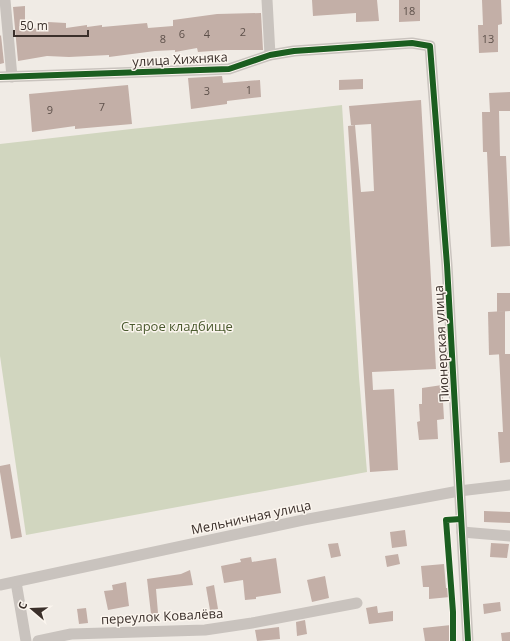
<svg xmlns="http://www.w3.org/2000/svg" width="510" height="641" viewBox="0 0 510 641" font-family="'Open Sans',sans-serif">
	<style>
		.green { fill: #d1d6bf }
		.building { fill: #c3afa7; fill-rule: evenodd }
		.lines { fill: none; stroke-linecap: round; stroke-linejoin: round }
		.minor { stroke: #c9c3be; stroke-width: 11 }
		.cycleway-casing { stroke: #fbf5ee; stroke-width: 8 }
		.cycleway { stroke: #1b5e20; stroke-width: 6 }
		.labels { text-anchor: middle; stroke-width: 3; stroke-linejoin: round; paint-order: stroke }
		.number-label { font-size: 11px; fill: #5d504a }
		.street-label { font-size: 13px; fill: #3b302b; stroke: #fbf5ee }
		.park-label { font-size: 13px; fill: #4a5a2e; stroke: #fbf5ee }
	</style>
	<rect width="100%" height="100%" fill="#f0ebe5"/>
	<path class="green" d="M342,105L359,377L367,472L26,535L0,356V144Z"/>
	<g class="building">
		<path d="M312,0H377L379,21L356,22V13L313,16Z"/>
		<path d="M399,0H420V21L399,22Z"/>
		<path d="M482,0H501L502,24L498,25V52L479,53L478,25H483Z"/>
		<path d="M25,6V28L48,29V22L66,23V28L87,25V27L102,25V27L147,23L148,28L173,26V20L217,14L261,13L263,50H225L198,52L197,48L175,52V50L155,51L109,57V55L69,57L47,56L18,61L13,7Z"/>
		<path d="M1,35L4,63L0,64V36Z"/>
		<path d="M222,76L223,83L260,80L261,97L227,101V104L191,109L188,78Z"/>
		<path d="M363,79V89L339,90V80Z"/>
		<path d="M128,85L132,124L75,129V126L32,132L29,94Z"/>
		<path d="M510,92V111H499L500,156H506L510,246L491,247L487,152H483L482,112H490L489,93Z"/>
		<path d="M421,100L436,369L372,372L373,390L394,389L398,470L370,472L348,126L355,125H351L349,106ZM371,124L374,191L361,192L355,125Z"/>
		<path d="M497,293H510V311L497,312Z"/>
		<path d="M505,311V354L489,355L488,312Z"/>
		<path d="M499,354H510V462L500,463L498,432H503Z"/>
		<path d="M442,385L444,419L437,420L438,439L419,440L417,422L420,421L419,404H422V388Z"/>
		<path d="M10,464L22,537L11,539L0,472V466Z"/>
		<path d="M484,511L510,512V523L484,522Z"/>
		<path d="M405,530L407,546L392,548L390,532Z"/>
		<path d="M338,543L341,556L331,558L328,544Z"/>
		<path d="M491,543L509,544L507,558L490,557Z"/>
		<path d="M398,554L400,564L387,567L385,556Z"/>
		<path d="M251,557L252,562L276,558L281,593L256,597V599L245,600L243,580L224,583L221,566L241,562L240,559Z"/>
		<path d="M444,564L446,588H450V597L429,599V587H423L421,566Z"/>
		<path d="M190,570L193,585L156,589L158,613L151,614L147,579L181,574Z"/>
		<path d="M325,576L329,598L312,602L307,580Z"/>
		<path d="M126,582L129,606L108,610L104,591L113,590L112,585Z"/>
		<path d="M214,585L218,609L210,610L206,587Z"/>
		<path d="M500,602L501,611L484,614L483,604Z"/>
		<path d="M377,606L378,613L393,611V621L369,624L366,608Z"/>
		<path d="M86,608L88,623L79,624L77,609Z"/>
		<path d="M305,620L307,634L297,636L296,622Z"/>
		<path d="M451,625L452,641H425L423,628Z"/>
		<path d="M279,627L280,639L257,641L255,630Z"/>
		<path d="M510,632V641H502L501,633Z"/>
	</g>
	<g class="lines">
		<g class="minor">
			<path d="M5,0L12,77"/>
			<path d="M267,0L270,55"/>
			<path d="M0,77L229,69L270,55L294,51L412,43L430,46L447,265L468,641"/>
			<path d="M462,532L510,536"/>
			<path d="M16,582L26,641"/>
			<path d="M0,585L303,520L459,491L510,485"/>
			<path d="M38,641L71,634L205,630L252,623L357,603"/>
		</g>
		<g class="cycleway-casing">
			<g id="cycleway">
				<path d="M0,77L229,69L270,55L294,51L412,43L430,46L447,265L468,641"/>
				<path d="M453,641V612L446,520L461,519"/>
			</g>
		</g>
		<use href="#cycleway" class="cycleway"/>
	</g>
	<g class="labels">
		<g class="number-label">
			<text x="409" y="15">18</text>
			<text x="243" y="36">2</text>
			<text x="182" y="38">6</text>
			<text x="207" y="38">4</text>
			<text x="163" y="43">8</text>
			<text x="488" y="43">13</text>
			<text x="249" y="94">1</text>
			<text x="207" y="95">3</text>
			<text x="102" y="111">7</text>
			<text x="50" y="114">9</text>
		</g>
		<g class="street-label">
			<text transform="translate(180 59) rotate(-3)" y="5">улица Хижняка</text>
			<text transform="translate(441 344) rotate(-93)" y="5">Пионерская улица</text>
			<text transform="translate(251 517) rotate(-12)" y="5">Мельничная улица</text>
			<text transform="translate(162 616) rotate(-3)" y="5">переулок Ковалёва</text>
		</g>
		<g class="park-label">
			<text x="177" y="331">Старое кладбище</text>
		</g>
	</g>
	<g transform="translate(32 609) rotate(289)" stroke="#fbf5ee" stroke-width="3" paint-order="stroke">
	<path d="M0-3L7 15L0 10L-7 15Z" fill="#3b302b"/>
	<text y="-6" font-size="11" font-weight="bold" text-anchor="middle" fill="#3b302b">С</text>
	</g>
	<path d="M14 30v6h74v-6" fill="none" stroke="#3b302b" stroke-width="2"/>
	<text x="20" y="30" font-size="12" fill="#3b302b" stroke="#fbf5ee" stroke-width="3" paint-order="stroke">50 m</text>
</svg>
